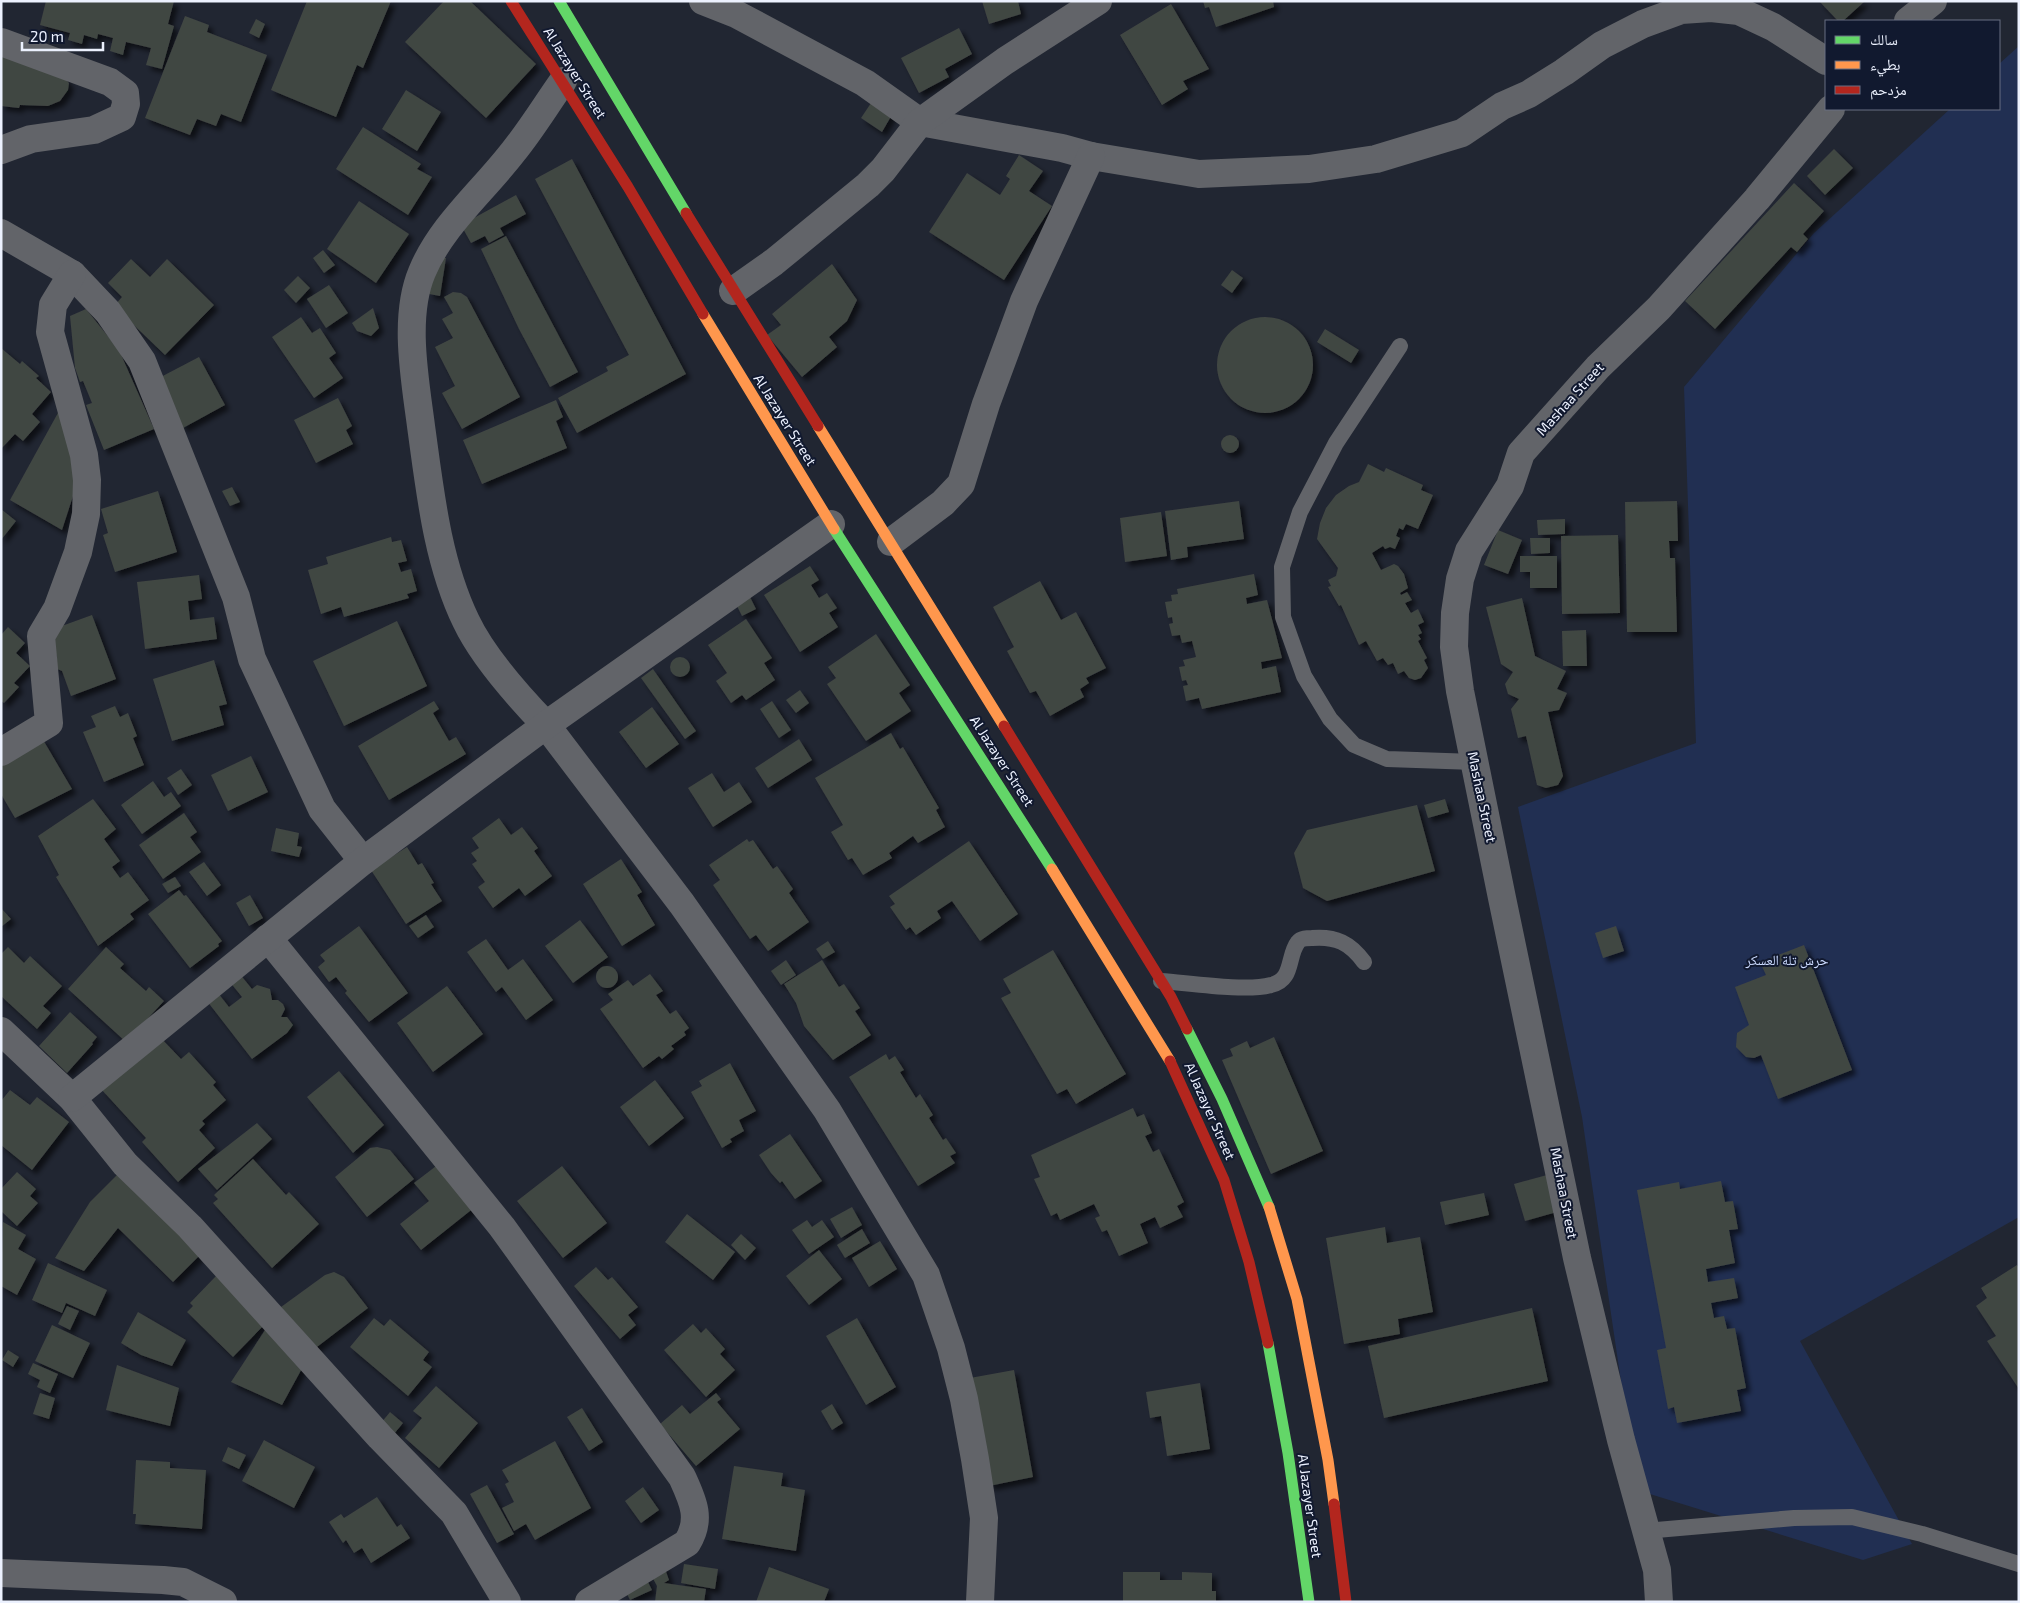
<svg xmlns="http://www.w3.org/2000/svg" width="2020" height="1603" viewBox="0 0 2020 1603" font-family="'Exo 2','Noto Naskh Arabic',sans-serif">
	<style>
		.green { fill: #212f52 }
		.building { fill: #414643; filter: url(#shadow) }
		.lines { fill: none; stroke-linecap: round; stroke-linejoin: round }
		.lane { stroke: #626469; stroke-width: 16 }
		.street { stroke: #626469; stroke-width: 28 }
		.fast { stroke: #63d668; stroke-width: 11 }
		.slow { stroke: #ff974d; stroke-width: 11 }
		.jam { stroke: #b3261e; stroke-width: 11 }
		.labels { text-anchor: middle; stroke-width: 4; stroke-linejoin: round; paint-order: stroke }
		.street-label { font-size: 14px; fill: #ecf1fe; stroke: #11192f }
		.park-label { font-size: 14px; fill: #ccdbff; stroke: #11192f }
	</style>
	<defs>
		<filter id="shadow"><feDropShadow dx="4.5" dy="4.5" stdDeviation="2.5" flood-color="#0009"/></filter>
	</defs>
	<rect width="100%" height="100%" fill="#212632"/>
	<path class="green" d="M2019,46V1217L1800,1341L1912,1544L1863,1560L1637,1490L1582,1117L1518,807L1696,743L1684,387L1814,233L1950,109H1999V64Z"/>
	<g class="building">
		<path d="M46,1H174L168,24L174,26L162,69L146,65L151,48L126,42L123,55L110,51L113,38L98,34L97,39L84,35L82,44L68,40L70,33L40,25Z"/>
		<path d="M307,1H391L363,68L357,65L336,117L271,90Z"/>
		<path d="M444,1H470L536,64L486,118L405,42Z"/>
		<path d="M982,1H1018L1021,14L989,24Z"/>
		<path d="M1203,1H1273L1274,7L1216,27L1209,7L1205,8Z"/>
		<path d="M1819,1H1865L1843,21H1838Z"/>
		<path d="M1171,4L1209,69L1183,81L1188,89L1162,105L1120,35Z"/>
		<path d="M185,16L209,25L207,32L267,55L241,122L221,114L216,126L197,119L190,135L145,118Z"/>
		<path d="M256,19L265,24L259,38L249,33Z"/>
		<path d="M959,28L972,54L945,69L949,77L919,93L901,58Z"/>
		<path d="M1,54L60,73L69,83L68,90L60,101L48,106L20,105L19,108L1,106Z"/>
		<path d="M406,90L441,112L417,151L382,129Z"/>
		<path d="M873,100L893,113L882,132L861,118Z"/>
		<path d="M363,127L421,164L417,169L432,177L408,215L336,169Z"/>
		<path d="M1834,149L1853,168L1825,195L1807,176Z"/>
		<path d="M1019,155L1043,171L1029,191L1052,206L1004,280L929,232L967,173L1000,195L1010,179L1006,176Z"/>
		<path d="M572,159L686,374L577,433L558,398L608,371L606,367L629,355L535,179Z"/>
		<path d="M1794,183L1824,211L1803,234L1808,239L1797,252L1791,247L1715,329L1685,301Z"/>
		<path d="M516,195L526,214L500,228L504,235L489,243L485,236L471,243L461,225Z"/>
		<path d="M359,201L409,234L376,283L327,249Z"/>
		<path d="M506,236L578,372L550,387L519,329L481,249Z"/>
		<path d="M323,250L335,265L324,273L313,258Z"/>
		<path d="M434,257L446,258L440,296L429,294Z"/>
		<path d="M131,259L150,277L167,259L214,305L165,355L114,306L122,297L108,283Z"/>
		<path d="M832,264L857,300L847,321L829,337L837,347L802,377L767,335L781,325L772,314Z"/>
		<path d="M1232,270L1243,278L1232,293L1221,285Z"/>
		<path d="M298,276L310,288L296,303L284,290Z"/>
		<path d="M329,285L348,313L326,328L307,299Z"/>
		<path d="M453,292L461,293L467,297L520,397L462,429L442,393L455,386L435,347L453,338L442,319L453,313L444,297Z"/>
		<path d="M373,308L379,328L371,336L357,331L352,323Z"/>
		<path d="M86,309L119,350L154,429L104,450L86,405L92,403L83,381L80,382L75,368L70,316Z"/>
		<path d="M301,317L312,333L320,328L336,353L329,358L343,378L314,398L272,337Z"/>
		<circle cx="1265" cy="365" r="48"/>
		<path d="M1325,329L1359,350L1351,363L1317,342Z"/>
		<path d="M1,348L20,364L22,361L39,376L36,378L51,392L32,414L40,422L23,441L15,434L1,449Z"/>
		<path d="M199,357L225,405L183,428L157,379Z"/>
		<path d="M338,398L352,426L346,430L353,444L316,463L294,420Z"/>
		<path d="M556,400L563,417L556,421L567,448L482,484L463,440Z"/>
		<path d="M59,411L73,453L74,493L62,530L10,500Z"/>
		<circle cx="1230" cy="444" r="9"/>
		<path d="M1368,464L1384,472L1386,468L1423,485L1421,490L1433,495L1418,529L1406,524L1403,530L1399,528L1396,536L1400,538L1395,549L1390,547L1385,549L1383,546L1372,553L1381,570L1394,564L1398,566L1404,574L1408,588L1400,593L1401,595L1407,592L1412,600L1405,603L1411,613L1418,609L1424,622L1418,625L1422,633L1418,635L1421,639L1418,641L1427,658L1424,660L1428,668L1421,678L1415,680L1409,678L1404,671L1398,674L1393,663L1388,665L1383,658L1377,661L1366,641L1359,645L1341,605L1339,606L1328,587L1331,586L1328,580L1336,576L1338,568L1317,539L1320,523L1326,508L1336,495L1349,486L1359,482Z"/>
		<path d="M232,487L240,502L230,506L222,491Z"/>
		<path d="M158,491L177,552L115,572L103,535L108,533L101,509Z"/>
		<path d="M1239,501L1244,539L1187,547L1188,557L1171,560L1165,511Z"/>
		<path d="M1677,501L1678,541H1669L1670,558H1675L1677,632H1627L1625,502Z"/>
		<path d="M1,509L16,521L1,540Z"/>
		<path d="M1161,512L1167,556L1125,562L1120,518Z"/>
		<path d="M1565,519V534L1538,535L1537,520Z"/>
		<path d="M1498,530L1522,540L1508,574L1484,565Z"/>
		<path d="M1618,535L1620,613L1562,614L1561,536Z"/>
		<path d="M391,537L392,542L401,540L407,561L398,563L401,572L411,569L417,591L407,594L409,598L344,617L341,607L321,614L308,570L328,564L326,557Z"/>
		<path d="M1530,538H1550V553L1531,554Z"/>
		<path d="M1520,556H1557V588H1530V572H1520Z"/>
		<path d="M810,566L819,580L811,585L819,598L827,593L837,608L829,613L838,627L800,652L764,595Z"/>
		<path d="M1254,574L1258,595L1246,598L1247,604L1267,600L1282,658L1261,662L1262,669L1276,666L1281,692L1202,709L1199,698L1186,701L1183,686L1188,685L1186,680L1182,681L1179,667L1185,666L1183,660L1196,657L1192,641L1182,643L1180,635L1172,636L1169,624L1173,623L1172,617L1168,618L1165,602L1172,601L1171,595L1178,594L1177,589Z"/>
		<path d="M199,575L202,599L188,601L190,620L214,617L217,639L145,649L137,582Z"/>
		<path d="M1040,581L1061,620L1076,612L1106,668L1086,678L1089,683L1080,689L1084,697L1050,716L1036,691L1030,693L1007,651L1014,647L993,607Z"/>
		<path d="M748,593L756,609L742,616L734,600Z"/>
		<path d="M1522,598L1535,656L1566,671L1557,689L1567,693L1559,710L1548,712L1563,776L1558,785L1546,788L1537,785L1526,736L1518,738L1511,709L1519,699L1508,694L1505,684L1513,672L1501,664L1486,607Z"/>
		<path d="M92,615L116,679L71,696L62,671L55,668L54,659L57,657L48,631Z"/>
		<path d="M746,619L772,658L764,663L775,680L746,700L742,695L731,703L716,681L727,673L708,645Z"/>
		<path d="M397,621L427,686L344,726L313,661Z"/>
		<path d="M8,627L25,643L16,653L30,666L14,683L19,687L4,703L1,701V635Z"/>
		<path d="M1586,630L1587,666H1563L1562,631Z"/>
		<path d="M876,634L910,685L899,693L911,711L866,741L827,684L836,678L828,667Z"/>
		<circle cx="680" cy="667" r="10"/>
		<path d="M214,660L227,704L219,706L224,725L172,741L153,679Z"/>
		<path d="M653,669L696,731L685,739L641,678Z"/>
		<path d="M800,690L809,703L796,713L786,700Z"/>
		<path d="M434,701L439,709L433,713L449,741L456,737L466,754L389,800L358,746Z"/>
		<path d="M772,701L791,730L779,738L760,709Z"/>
		<path d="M115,706L120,717L128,713L137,736L133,738L144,765L104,782L83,732L96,727L91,716Z"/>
		<path d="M652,707L679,744L646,768L619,732Z"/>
		<path d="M891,733L900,749L903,747L939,808L936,810L945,827L918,843L913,836L889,853L892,858L863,875L852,858L848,860L831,832L843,825L815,778Z"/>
		<path d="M42,738L72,789L15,818L1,794V761Z"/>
		<path d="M799,739L812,760L768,788L755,768Z"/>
		<path d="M251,756L268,792L228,811L211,775Z"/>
		<path d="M181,769L192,785L178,795L167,778Z"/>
		<path d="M712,773L724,792L739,782L752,802L713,827L688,788Z"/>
		<path d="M153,781L164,797L171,792L181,806L142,834L121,805Z"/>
		<path d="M93,799L116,829L104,839L120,861L112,867L120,878L128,872L149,900L130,914L134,919L98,946L56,877L59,875L38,836Z"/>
		<path d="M1445,799L1449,812L1428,818L1424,805Z"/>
		<path d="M1417,805L1435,871L1327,901L1303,888L1294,853L1307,830Z"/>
		<path d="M184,813L197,832L190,837L201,852L163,879L139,845Z"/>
		<path d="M499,818L511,835L522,827L538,848L534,851L552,876L525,896L519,888L493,908L478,887L485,882L472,864L477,861L471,853L479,848L472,838Z"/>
		<path d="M276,828L299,833L297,846L302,847L299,857L271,851Z"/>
		<path d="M747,839L749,842L753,840L773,869L777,866L793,889L789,893L809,922L768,951L756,935L750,939L713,885L720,880L709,865Z"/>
		<path d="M969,841L1018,914L980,941L952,901L937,911L941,918L916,935L910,927L906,930L890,907L895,904L889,896Z"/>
		<path d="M407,847L418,865L422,863L434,883L431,884L442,901L406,924L371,870Z"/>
		<path d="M621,859L642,892L637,895L655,925L622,946L583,884Z"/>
		<path d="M204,862L221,885L207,896L189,872Z"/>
		<path d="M175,877L181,886L168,893L162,884Z"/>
		<path d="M179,890L184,896L186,895L222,941L218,944L219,946L190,968L148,914Z"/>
		<path d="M250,895L263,918L249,926L236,903Z"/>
		<path d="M1,908L11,919L1,927Z"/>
		<path d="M426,915L434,927L418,938L409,926Z"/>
		<path d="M580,920L608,957L573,983L545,946Z"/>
		<path d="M359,926L408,993L369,1022L345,993L347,991L336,977L329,982L318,967L325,961L320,955Z"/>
		<path d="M1616,926L1624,951L1603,958L1595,933Z"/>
		<path d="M486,939L508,970L523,959L553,1000L526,1020L502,987L496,992L467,952Z"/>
		<path d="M828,941L835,952L823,959L816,949Z"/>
		<path d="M1804,945L1852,1070L1778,1099L1761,1055L1754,1058L1746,1057L1736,1047L1737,1033L1749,1025L1735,987L1766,975L1760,962Z"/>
		<path d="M8,947L24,963L30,956L62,986L43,1006L51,1013L37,1029L1,996V954Z"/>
		<path d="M106,947L124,964L120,968L146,991L149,987L164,1001L126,1042L68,989Z"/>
		<path d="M1053,950L1126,1074L1076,1104L1067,1089L1057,1094L1001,998L1011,993L1003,979Z"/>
		<path d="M786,960L796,975L781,985L771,971Z"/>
		<path d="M822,960L839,987L844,984L860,1008L855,1011L871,1035L833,1060L804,1026L796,1003L784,984Z"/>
		<circle cx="607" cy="977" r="11"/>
		<path d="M239,973L252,989L257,985L270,989L272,1000H278L283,1004L285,1009L281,1017H287L293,1025L287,1033L252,1059L207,1001L218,993L229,1007L242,997L229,981Z"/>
		<path d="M650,974L663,991L656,995L670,1014L676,1010L689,1028L684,1032L686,1035L671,1046L674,1049L662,1059L659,1056L643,1068L600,1009L613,1000L608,994L628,980L633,986Z"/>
		<path d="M447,986L483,1034L433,1072L397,1023Z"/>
		<path d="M70,1012L97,1037L92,1043L93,1044L67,1073L39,1046Z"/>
		<path d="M159,1036L181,1059L189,1052L216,1082L213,1085L226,1100L202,1121L205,1124L199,1130L215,1148L178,1182L142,1142L146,1138L101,1089Z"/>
		<path d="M1274,1037L1323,1151L1271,1174L1222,1060L1233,1056L1230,1049L1247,1041L1250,1048Z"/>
		<path d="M886,1054L889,1060L895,1056L904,1070L900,1072L916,1098L920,1094L933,1115L929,1118L943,1140L946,1138L956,1153L950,1156L955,1163L918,1186L849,1077Z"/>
		<path d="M730,1063L756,1111L739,1120L744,1131L730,1139L732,1142L722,1148L691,1092L702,1086L699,1081Z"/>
		<path d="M339,1071L384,1125L353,1153L307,1097Z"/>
		<path d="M655,1080L684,1118L649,1146L620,1107Z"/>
		<path d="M10,1090L30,1105L37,1097L69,1122L32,1170L1,1145V1101Z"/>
		<path d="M1133,1108L1137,1117L1144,1114L1152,1133L1145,1136L1153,1152L1159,1149L1184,1202L1177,1206L1183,1217L1160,1228L1155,1217L1140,1224L1148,1243L1119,1256L1107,1230L1102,1232L1095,1218L1100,1216L1094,1204L1060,1220L1057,1213L1051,1216L1034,1179L1040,1177L1031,1155Z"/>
		<path d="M257,1123L272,1139L217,1190L198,1169Z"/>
		<path d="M790,1134L822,1181L795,1199L782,1181L780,1183L771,1173L759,1155Z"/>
		<path d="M377,1147L390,1150L414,1179L367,1217L335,1177L370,1148Z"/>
		<path d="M253,1159L286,1195L289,1192L319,1224L272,1268L213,1203L218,1199L214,1195Z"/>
		<path d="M440,1163L475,1207L421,1250L400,1224L429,1201L414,1183Z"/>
		<path d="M562,1166L607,1223L563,1258L517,1201Z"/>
		<path d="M17,1172L36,1189L30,1196L38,1203L17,1226L1,1211V1189Z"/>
		<path d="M118,1174L200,1255L173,1282L118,1228L84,1271L55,1258L90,1202Z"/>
		<path d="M1547,1175L1557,1212L1525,1221L1514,1184Z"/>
		<path d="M1721,1181L1725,1202L1733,1201L1738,1229L1729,1230L1735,1263L1706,1269L1708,1282L1734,1278L1738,1298L1711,1303L1714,1318L1724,1316L1727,1329L1735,1328L1746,1388L1737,1390L1741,1411L1677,1423L1674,1407L1668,1409L1657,1350L1666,1348L1637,1190L1679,1182L1680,1189Z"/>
		<path d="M1484,1193L1489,1215L1445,1225L1440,1202Z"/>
		<path d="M852,1207L862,1225L841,1238L830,1219Z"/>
		<path d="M687,1214L735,1252L713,1280L665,1242Z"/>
		<path d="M807,1220L812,1227L822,1220L834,1237L809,1254L792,1230Z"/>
		<path d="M3,1222L26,1235L18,1249L36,1259L17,1295L1,1286Z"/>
		<path d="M1385,1227L1387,1243L1420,1237L1433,1312L1398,1319L1400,1334L1344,1344L1326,1238Z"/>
		<path d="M862,1229L870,1243L845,1258L837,1245Z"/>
		<path d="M741,1234L756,1248L745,1260L731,1245Z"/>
		<path d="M880,1241L897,1269L869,1287L852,1258Z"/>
		<path d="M819,1250L842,1279L809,1305L786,1276Z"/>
		<path d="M48,1263L107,1290L95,1316L66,1303L62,1313L32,1300Z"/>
		<path d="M2017,1265L2019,1268V1389L1987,1341L1996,1336L1976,1306L1987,1298L1981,1288Z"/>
		<path d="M596,1267L608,1280L612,1277L638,1307L628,1315L636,1325L620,1339L574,1286Z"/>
		<path d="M334,1272L344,1277L368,1308L313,1350L281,1307L325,1275Z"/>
		<path d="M216,1276L265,1324L233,1357L187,1312L193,1306L190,1303Z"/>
		<path d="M67,1306L79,1311L70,1330L58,1324Z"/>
		<path d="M1532,1308L1548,1381L1384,1418L1368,1346Z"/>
		<path d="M138,1312L186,1340L172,1366L141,1355L121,1343Z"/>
		<path d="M374,1318L384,1326L390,1319L429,1352L423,1360L432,1367L408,1396L350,1347Z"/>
		<path d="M857,1318L896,1387L866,1405L826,1336Z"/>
		<path d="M693,1324L701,1333L706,1328L725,1349L720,1354L735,1370L706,1397L664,1350Z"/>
		<path d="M52,1325L90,1343L73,1378L35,1361Z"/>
		<path d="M267,1327L305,1363L282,1405L231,1382Z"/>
		<path d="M8,1350L19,1357L13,1367L2,1360Z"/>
		<path d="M33,1363L58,1374L50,1393L37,1387L40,1380L28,1374Z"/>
		<path d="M117,1365L179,1388L170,1426L106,1410Z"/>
		<path d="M1014,1370L1033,1477L989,1486L970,1378Z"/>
		<path d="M1200,1383L1210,1449L1167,1456L1161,1416L1150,1418L1146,1392Z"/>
		<path d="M436,1386L478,1423L439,1468L405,1438L422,1418L413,1411Z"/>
		<path d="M40,1393L55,1398L49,1419L33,1414Z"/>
		<path d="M716,1393L721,1399L717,1402L740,1429L696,1466L660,1424L682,1405L690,1414Z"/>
		<path d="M832,1404L843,1423L832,1430L821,1411Z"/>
		<path d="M582,1408L603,1442L589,1451L567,1417Z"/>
		<path d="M390,1412L403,1423L394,1434L381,1423Z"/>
		<path d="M264,1440L315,1467L294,1508L242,1481Z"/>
		<path d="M555,1441L591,1508L535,1540L526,1524L514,1531L502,1508L514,1502L505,1484L509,1482L502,1470Z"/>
		<path d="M228,1447L246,1455L239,1469L222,1461Z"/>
		<path d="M136,1460L170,1462V1468L206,1470L202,1529L135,1524L136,1514H133Z"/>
		<path d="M734,1466L783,1473L781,1486L805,1490L796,1551L722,1539Z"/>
		<path d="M487,1485L514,1534L497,1543L470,1494Z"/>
		<path d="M643,1487L659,1510L641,1523L625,1501Z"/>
		<path d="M377,1497L397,1527L401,1524L410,1538L371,1563L362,1548L354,1553L346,1540L343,1543L329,1522L341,1514L344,1518Z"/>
		<path d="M663,1563L669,1580L664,1583L706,1589L704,1602H655L657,1586L648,1569Z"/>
		<path d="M684,1564L718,1569L715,1589L681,1583Z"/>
		<path d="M769,1567L829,1589L824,1602H756Z"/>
		<path d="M1123,1572H1160V1580H1182V1572L1212,1573V1591H1216V1602H1123Z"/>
		<path d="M644,1574L652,1590L630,1600L622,1584Z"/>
	</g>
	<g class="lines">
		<g class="lane">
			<path d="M1400,346L1336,443L1300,512L1282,567L1283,617L1304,676L1330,719L1354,745L1387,759L1475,762"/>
			<path d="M1161,981C1189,983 1246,992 1271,985C1294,980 1287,956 1298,942C1301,938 1307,938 1312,938C1336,936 1350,943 1364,962"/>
			<path d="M1645,1531L1794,1518L1852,1517L1922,1534L2019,1564"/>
		</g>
		<g class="street">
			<path d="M703,1L736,14L865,83L920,122L1062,148L1091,156L1199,174L1309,169L1376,159L1462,133L1502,106L1529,94L1564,72L1602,45L1643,24L1681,10L1711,8L1739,11L1773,27L1826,61"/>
			<path d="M1908,21L1933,1"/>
			<path d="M1,42L110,82L125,93L126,104L122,117L94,130L31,139L1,150"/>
			<path d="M563,81C546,105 531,130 513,152C482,192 441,226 422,272C403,317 415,379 421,426C430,491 437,561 466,621C483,657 518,696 546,725L682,904L827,1110L926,1275L951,1348L964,1399L975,1459L984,1518L980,1602"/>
			<path d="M1,233L72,274L108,312L142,361L236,597L252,659L322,809L363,861"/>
			<path d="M733,291L774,262L868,185L883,170L920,122L1005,61L1098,1"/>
			<path d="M891,542L943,503L961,484L986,404L1024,301L1091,156"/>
			<path d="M1,752L49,723L41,636L57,609L78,552L86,514L87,480L84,455L50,332L53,305L72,274"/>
			<path d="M268,938L502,1227L682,1477C693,1501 702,1519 687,1543L589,1602"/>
			<path d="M1,1031L72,1098L125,1164L190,1227L380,1437L454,1513L507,1602"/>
			<path d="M72,1098L363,861L546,725L831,524"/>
			<path d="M1,1573L163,1580L183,1582L223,1602"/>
			<path d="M1659,1602L1657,1570L1621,1440L1577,1258L1502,898L1460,691L1454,647L1455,613L1460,579L1469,551L1510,486L1521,453L1598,367L1659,308L1757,199L1831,109"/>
		</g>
		<g class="fast">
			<path d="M559,1L686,213"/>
			<path d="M834,529L1052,869"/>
			<path d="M1187,1029L1222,1099L1269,1207"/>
			<path d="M1268,1343L1288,1453L1309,1602"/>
		</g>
		<g class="slow">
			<path d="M703,314L834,529"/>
			<path d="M818,426L1004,726"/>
			<path d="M1052,869L1170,1061"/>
			<path d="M1269,1207L1297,1299L1328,1460L1334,1504"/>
		</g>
		<g class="jam">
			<path d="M511,1L628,187L703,314"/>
			<path d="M686,213L818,426"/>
			<path d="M1004,726L1171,997L1187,1029"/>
			<path d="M1170,1061L1224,1180L1249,1262L1268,1343"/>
			<path d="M1334,1504L1346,1602"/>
		</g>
	</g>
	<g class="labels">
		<g class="street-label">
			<text transform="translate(575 73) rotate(58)" y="5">Al Jazayer Street</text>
			<text transform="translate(1570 399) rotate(-48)" y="5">Mashaa Street</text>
			<text transform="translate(785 420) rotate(58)" y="5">Al Jazayer Street</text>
			<text transform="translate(1002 761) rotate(57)" y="5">Al Jazayer Street</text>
			<text transform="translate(1482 797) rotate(78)" y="5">Mashaa Street</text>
			<text transform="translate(1210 1111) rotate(66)" y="5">Al Jazayer Street</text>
			<text transform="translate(1564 1193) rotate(79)" y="5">Mashaa Street</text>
			<text transform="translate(1310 1506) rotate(82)" y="5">Al Jazayer Street</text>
		</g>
		<g class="park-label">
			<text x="1787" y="965">حرش تلة العسكر</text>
		</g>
	</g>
	<rect width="2020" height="1603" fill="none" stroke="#ecf1fe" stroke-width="5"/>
	<rect x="1825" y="20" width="175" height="90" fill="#11192f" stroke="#696f82"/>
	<rect x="1835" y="36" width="25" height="8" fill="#63d668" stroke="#696f82"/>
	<text x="1870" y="45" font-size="15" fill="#ecf1fe">سالك</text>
	<rect x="1835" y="61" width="25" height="8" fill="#ff974d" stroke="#696f82"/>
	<text x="1870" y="70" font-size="15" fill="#ecf1fe">بطيء</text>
	<rect x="1835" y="86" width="25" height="8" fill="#b3261e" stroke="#696f82"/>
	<text x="1870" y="95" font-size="15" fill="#ecf1fe">مزدحم</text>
	<path d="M22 42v8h81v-8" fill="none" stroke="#ecf1fe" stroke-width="2.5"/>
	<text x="30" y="42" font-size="15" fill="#ecf1fe" stroke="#11192f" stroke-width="4" paint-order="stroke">20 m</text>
</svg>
